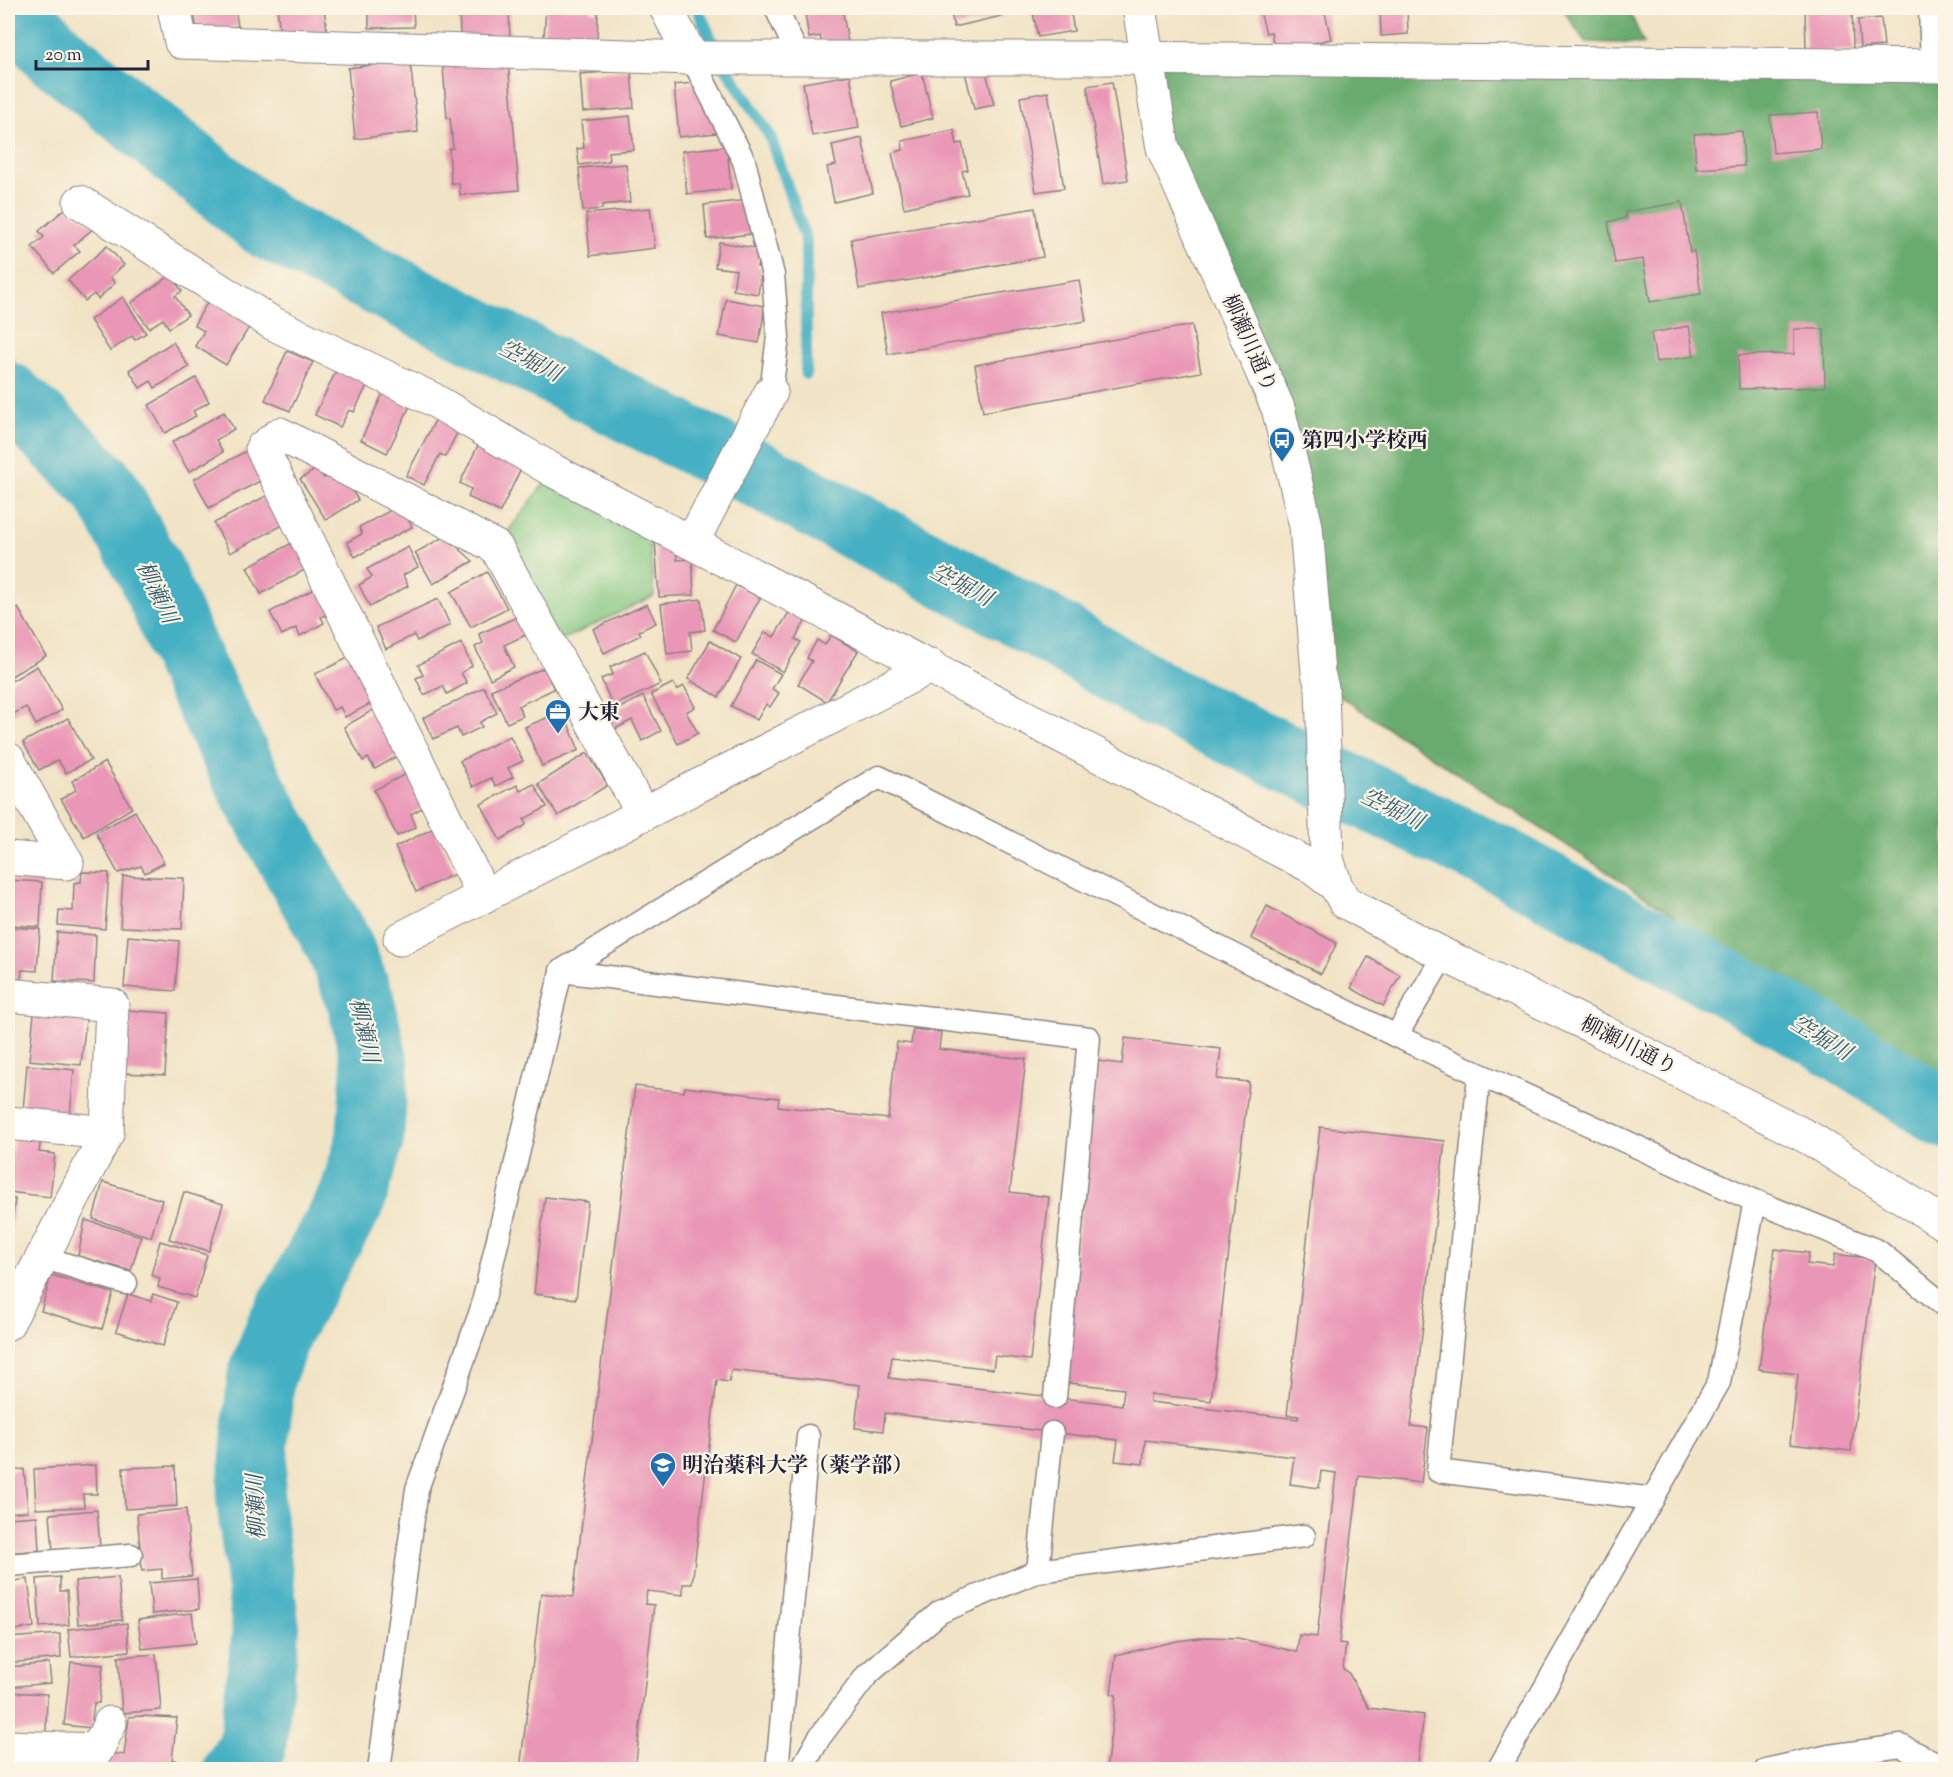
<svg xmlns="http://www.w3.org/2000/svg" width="1953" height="1777" viewBox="0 0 1953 1777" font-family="'Sorts Mill Goudy','Noto Serif JP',serif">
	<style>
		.green { fill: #82c680; stroke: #52745e; stroke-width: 1.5 }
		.forest { fill: #69ab6e; stroke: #466654; stroke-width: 1.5 }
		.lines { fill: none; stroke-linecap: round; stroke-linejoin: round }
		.stream { stroke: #45b0c3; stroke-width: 12 }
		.river { stroke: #45b0c3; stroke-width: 68 }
		.building { fill: #ea96b6 }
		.service-casing { stroke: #8a8280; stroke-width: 25 }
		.minor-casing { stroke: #8a8280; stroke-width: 35 }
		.service { stroke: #fff; stroke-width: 22 }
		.minor { stroke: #fff; stroke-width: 33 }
		.labels { text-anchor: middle; stroke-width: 4.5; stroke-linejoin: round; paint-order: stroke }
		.street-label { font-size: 21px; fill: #22223b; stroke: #fcf5e5 }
		.poi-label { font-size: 21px; font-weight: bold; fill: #22223b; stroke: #fcf5e5; text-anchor: start }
		.water-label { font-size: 22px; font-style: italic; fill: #305b71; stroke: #fcf5e5 }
	</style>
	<rect width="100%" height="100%" fill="#fcf5e5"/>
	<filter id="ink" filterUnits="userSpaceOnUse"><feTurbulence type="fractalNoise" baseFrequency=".0167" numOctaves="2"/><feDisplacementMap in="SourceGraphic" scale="12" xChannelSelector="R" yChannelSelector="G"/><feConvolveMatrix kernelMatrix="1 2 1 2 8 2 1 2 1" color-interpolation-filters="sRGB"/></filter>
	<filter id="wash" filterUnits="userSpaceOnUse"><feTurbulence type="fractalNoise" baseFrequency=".008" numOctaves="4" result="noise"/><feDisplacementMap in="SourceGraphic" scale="24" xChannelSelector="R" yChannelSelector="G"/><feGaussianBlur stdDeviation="1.35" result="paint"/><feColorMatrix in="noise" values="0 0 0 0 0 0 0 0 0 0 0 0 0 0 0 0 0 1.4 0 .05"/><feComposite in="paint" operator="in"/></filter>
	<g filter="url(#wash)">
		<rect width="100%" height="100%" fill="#f1e3c5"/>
		<path class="green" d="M554,471L649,532L654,596L550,646L496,547Z"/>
		<g class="forest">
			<path d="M1562,8H1628L1644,44L1585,42Z"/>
			<path d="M1148,59L1945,66V1094L1341,697L1322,688L1306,526L1163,148Z"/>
		</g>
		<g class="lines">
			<g class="stream">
				<path d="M697,8L720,58L770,136L806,241V374"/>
				<path d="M8,360L51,434"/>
			</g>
			<g class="river">
				<path d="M12,8L55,54L268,226L761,476L1042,626L1165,699L1506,863L1821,1035L1946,1115"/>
				<path d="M8,396L51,434L105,488L151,573L191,666L251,787L339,945L361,1002L375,1065L370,1139L352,1199L280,1327L261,1377L250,1500L266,1630L252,1747L237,1770"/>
			</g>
		</g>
		<g id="blocks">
			<g class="building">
				<path d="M193,8H235L238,26L198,34Z"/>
				<path d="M277,8H324L328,38L280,32Z"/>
				<path d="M358,8H413L414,27L369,28V11H359Z"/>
				<path d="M459,8H509L510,42L460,36Z"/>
				<path d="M546,8H590V11L598,12L597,41L544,37Z"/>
				<path d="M804,8H842L848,42L823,47L820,36L809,38Z"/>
				<path d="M950,8H1004L1006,15L954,27Z"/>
				<path d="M1032,8H1070L1074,31L1038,37Z"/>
				<path d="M1259,8H1324L1331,39L1275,52L1271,32L1266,33Z"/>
				<path d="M1380,8H1407L1408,34L1381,36Z"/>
				<path d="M1805,8H1852L1853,50L1806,52Z"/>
				<path d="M1881,18L1884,46L1860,48L1858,20Z"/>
				<path d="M410,60L418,132L355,139L348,68Z"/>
				<path d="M508,61L519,190L460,195L459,183H451L449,149L453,148L450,118H447L443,67Z"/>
				<path d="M985,67L994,105L974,109L965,72Z"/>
				<path d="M631,70L634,108L583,112L580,74Z"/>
				<path d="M922,73L933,118L901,126L890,81Z"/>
				<path d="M850,75L859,128L812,136L803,83Z"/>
				<path d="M711,81L716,133L679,137L674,85Z"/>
				<path d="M1112,82L1128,180L1103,184L1087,86Z"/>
				<path d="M1048,92L1064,188L1036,192L1020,97Z"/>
				<path d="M1818,112L1821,149L1773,153L1770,115Z"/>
				<path d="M630,116L634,150L608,152L609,161L579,165L577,149L584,148L581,121Z"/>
				<path d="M954,130L957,144L962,143L968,170L962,171L968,194L904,208L892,153L903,150L902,141Z"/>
				<path d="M1742,131L1744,166L1696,169L1694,134Z"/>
				<path d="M862,138L873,193L834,202L827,167L836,165L832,145Z"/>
				<path d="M727,146L731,189L687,194L682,151Z"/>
				<path d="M626,164L630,202L602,205V209L583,211L579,168Z"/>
				<path d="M747,200L751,234L707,239L704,205Z"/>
				<path d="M1682,202L1690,252L1694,251L1701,294L1650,302L1643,259L1615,263L1608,222L1626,218L1625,212Z"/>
				<path d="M66,208L96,226L74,245L80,251L54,273L32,247L44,237L39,231Z"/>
				<path d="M650,208L655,248L590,256L586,214Z"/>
				<path d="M1035,208L1043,257L859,289L851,239Z"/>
				<path d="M719,242L761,249L757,267L762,268L758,294L733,290L736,270L715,267Z"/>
				<path d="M107,246L124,265L110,277L115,283L98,299L94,294L85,301L68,280Z"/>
				<path d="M171,275L182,291L175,296L188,315L169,328L163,319L149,328L131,303Z"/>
				<path d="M1079,280L1086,321L888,354L881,313Z"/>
				<path d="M123,297L146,333L135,340L132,336L110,351L90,320Z"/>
				<path d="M210,298L251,324L226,365L195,346L204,331L194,325Z"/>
				<path d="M726,299L765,306L759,343L719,336Z"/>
				<path d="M1192,325L1201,372L983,412L975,365Z"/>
				<path d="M1689,326L1694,356L1656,362L1651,333Z"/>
				<path d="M1794,329H1824L1825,387L1739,389L1738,355L1794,354Z"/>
				<path d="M173,342L189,367L155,388L151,381L140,388L129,370Z"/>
				<path d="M287,351L313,362L290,411L265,400Z"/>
				<path d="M337,369L368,383L354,412L349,410L340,427L315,415Z"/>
				<path d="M196,378L209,402L193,411L196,416L165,433L149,405Z"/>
				<path d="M384,391L411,404L387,453L361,440Z"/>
				<path d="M224,412L234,429L216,440L223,452L189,472L172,442Z"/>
				<path d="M437,417L459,429L445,457L440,454L424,485L406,476Z"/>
				<path d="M481,439L525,460L500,512L468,497L471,489L460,483Z"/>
				<path d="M246,451L262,480L209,508L194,479Z"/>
				<path d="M318,468L324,478L339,469L358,500L326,520L300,479Z"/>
				<path d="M268,495L283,525L230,553L214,523Z"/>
				<path d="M401,505L412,527L355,557L347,542L362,534L359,527Z"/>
				<path d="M445,536L473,561L433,584L415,553Z"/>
				<path d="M675,538L677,560L692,559L694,595L659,597L655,540Z"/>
				<path d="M294,542L308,568L261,594L247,567Z"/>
				<path d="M408,547L418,567L403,575L408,586L370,607L359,585L372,577L367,569Z"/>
				<path d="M487,572L507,608L471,627L451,592Z"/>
				<path d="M736,585L760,598L736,642L713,630Z"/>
				<path d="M320,586L333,611L321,617L324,623L300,636L296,628L282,635L270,612Z"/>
				<path d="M438,599L450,625L417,641L414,635L386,649L376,627Z"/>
				<path d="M701,599L705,630L690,632L692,651L667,654L661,604Z"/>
				<path d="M647,604L656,623L639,631L641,635L604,653L593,629Z"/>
				<path d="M18,608L46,656L8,678V614Z"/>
				<path d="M791,609L807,618L795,639L801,642L783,672L752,654L765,632L774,637Z"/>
				<path d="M519,616L528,634L504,645L514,667L490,679L475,647L483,643L479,634Z"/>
				<path d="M831,635L858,651L827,702L798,684L812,661L807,658L817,640L825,645Z"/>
				<path d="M710,641L741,659L719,697L688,679Z"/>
				<path d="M461,643L472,666L461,673L467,683L447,694L443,686L424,695L416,678L423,675L418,665Z"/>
				<path d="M645,651L661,684L613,706L601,679L613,674L610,667Z"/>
				<path d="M352,656L374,702L345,717L340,707L333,710L315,674Z"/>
				<path d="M756,660L781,674L772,689L779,693L770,707L766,704L757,720L731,706Z"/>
				<path d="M37,666L62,710L36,725L26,707L8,717V683Z"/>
				<path d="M544,668L554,689L518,706L523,716L507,723L491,690Z"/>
				<path d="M673,683L677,690L684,686L695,707L686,712L698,733L678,744L651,694Z"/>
				<path d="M484,687L497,713L480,722L482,727L461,737L457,728L433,739L423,718Z"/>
				<path d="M643,696L661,731L642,741L632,720L615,729L607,715Z"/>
				<path d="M378,707L403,753L375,769L368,758L363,761L344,727Z"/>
				<path d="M563,711L579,750L542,766L525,727Z"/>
				<path d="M68,718L91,760L66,773L58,760L39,770L23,742Z"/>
				<path d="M510,736L523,761L508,768L513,777L496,786L491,778L473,787L460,761Z"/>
				<path d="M587,753L608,785L558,816L538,784Z"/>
				<path d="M105,762L132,808L84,837L61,799L76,790L72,781Z"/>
				<path d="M414,770L431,803L411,814L416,827L397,836L374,790Z"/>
				<path d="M534,784L547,807L524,819L526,825L500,840L481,804L517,785L520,791Z"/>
				<path d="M135,811L164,863L145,873L141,866L118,873L96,833Z"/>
				<path d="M434,828L455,874L416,892L395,847Z"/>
				<path d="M82,872L109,873L105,929L58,925L59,910L73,911L74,883L81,882Z"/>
				<path d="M123,876L184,878L182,929L120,927Z"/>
				<path d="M8,880L42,882L40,927L8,925Z"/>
				<path d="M1267,906L1337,943L1321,974L1251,938Z"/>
				<path d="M8,927L40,929L37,971L22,970L21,979L8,978Z"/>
				<path d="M57,932L96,935L94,983L54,981Z"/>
				<path d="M128,936L179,941L175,991L124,987Z"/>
				<path d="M1368,957L1400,975L1383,1006L1351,988Z"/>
				<path d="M126,1010L169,1013L165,1075L122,1073Z"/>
				<path d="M34,1014L86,1019L81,1065L29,1060Z"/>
				<path d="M913,1029L941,1032L939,1049L1026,1059L1010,1192L1049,1197L1030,1360L995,1356L993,1369L892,1357L889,1378L1122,1405L1124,1389L1060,1382L1098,1061L1122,1064L1125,1038L1221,1049L1217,1079L1249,1082L1211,1401L1150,1394V1402L1298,1419L1299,1416L1287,1415L1320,1127L1445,1141L1411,1426L1428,1428L1421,1483L1359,1476L1339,1643L1346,1644L1343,1669L1348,1672L1369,1708L1424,1715L1417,1770H1106L1116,1695L1111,1694L1116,1655L1177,1641L1207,1637L1238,1638L1297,1652L1299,1635L1317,1637L1336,1473L1321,1471L1319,1488L1290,1484L1294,1457L1145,1440L1143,1464L1115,1461L1118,1440L885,1413L883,1431L855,1428L860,1385L731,1370L729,1382L717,1380L692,1584H683V1595L647,1591L645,1604L654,1605L635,1770H520L541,1593L573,1597L635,1086L684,1092L685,1087L779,1098L778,1106L888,1119L897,1042L911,1044Z"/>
				<path d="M27,1065L74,1070L70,1116L23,1111Z"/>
				<path d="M14,1135L41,1138L39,1152L55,1154L50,1197L8,1192Z"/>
				<path d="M103,1182L162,1200L151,1237L93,1219Z"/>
				<path d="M184,1192L223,1204L209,1251L169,1239Z"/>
				<path d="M545,1197L588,1202L576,1299L534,1294Z"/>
				<path d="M8,1198L15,1199L10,1241H8Z"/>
				<path d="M85,1220L141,1236L131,1271L78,1256Z"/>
				<path d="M160,1241L207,1255L195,1298L158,1287L160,1278L151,1275Z"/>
				<path d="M1775,1249L1809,1253L1807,1264L1833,1267L1835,1254L1875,1259L1851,1451L1790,1444L1798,1374L1759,1369Z"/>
				<path d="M51,1275L113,1293L102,1329L41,1311Z"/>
				<path d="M128,1294L151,1301L153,1294L177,1302L163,1346L116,1331Z"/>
				<path d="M96,1465L97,1494H83L84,1507L36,1509L34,1469Z"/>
				<path d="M175,1466L177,1506L125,1509L123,1468Z"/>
				<path d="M24,1469L28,1511L8,1513V1471Z"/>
				<path d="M186,1509L192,1576L162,1579V1569L142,1571L137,1514Z"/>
				<path d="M97,1510L100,1547L53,1551L50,1514Z"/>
				<path d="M37,1516L39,1550L8,1553V1518Z"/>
				<path d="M60,1577V1591H67L69,1625L40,1627L37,1579Z"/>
				<path d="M118,1577L122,1620L78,1624L75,1581Z"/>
				<path d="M28,1579L34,1627L8,1631V1582Z"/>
				<path d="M197,1579L199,1609L152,1614L149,1583Z"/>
				<path d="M192,1613L196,1643L142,1649L138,1620Z"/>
				<path d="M127,1623L129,1651L71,1657L68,1629Z"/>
				<path d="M60,1634L61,1658L8,1663V1638Z"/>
				<path d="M156,1654L161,1710L122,1713L118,1657Z"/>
				<path d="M71,1662L103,1665L99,1703H94L91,1728L64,1725Z"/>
				<path d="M49,1663L51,1683L8,1687V1667Z"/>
				<path d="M8,1692L47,1694L46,1732L8,1731Z"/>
				<path d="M140,1716L177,1718L172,1760H176L175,1770H107L109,1753L124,1755L129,1717Z"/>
			</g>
		</g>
	</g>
	<g filter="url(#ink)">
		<use href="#blocks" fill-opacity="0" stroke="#8a8280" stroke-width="1.5"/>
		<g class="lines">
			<g class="service-casing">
				<g id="service">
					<path d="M776,8L799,58"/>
					<path d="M1930,8L1932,66"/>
					<path d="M692,58L744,161L773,275L778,337L771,392"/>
					<path d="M561,971L1089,1038L1055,1397"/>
					<path d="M1396,1036L1755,1201L1878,1251L1946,1307"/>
					<path d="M1479,1076L1438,1471L1653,1499"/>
					<path d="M42,1257L126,1283"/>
					<path d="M8,1565L131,1555"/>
					<path d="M1038,1571L1304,1536"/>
					<path d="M379,1770L417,1489L481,1311L561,971L879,777L1396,1036L1444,955"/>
					<path d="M777,1770L808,1436"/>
					<path d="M801,1770L819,1738L867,1675L940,1612L1038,1571L1052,1433"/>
					<path d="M1498,1770L1719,1382L1755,1201"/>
					<path d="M1766,1770L1829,1756L1901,1746L1946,1768"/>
				</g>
			</g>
			<g class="minor-casing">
				<g id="minor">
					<path d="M174,8L181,42L692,58H1111L1946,66"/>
					<path d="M666,8L692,58"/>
					<path d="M1139,8L1163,148L1278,408L1306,526L1318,673L1322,688L1327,859L1336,886L1345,902L1444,955L1601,1031L1811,1139L1946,1225"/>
					<path d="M80,202L272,323L432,399L554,471L1310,866L1336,886"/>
					<path d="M692,542L771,392"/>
					<path d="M8,759L67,863L8,858"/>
					<path d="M484,896L262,448L280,434L496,547L643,814"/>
					<path d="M400,939L931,666"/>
					<path d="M8,995L112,1005L107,1133"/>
					<path d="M8,1123L107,1133L8,1323"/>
					<path d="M8,1747L97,1750L110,1723"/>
				</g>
			</g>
			<use href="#service" class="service"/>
			<use href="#minor" class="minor"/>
		</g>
	</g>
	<defs>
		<g id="bus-pin" transform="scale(1.35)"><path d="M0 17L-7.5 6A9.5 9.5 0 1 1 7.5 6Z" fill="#1f6fb2" stroke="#fcf5e5"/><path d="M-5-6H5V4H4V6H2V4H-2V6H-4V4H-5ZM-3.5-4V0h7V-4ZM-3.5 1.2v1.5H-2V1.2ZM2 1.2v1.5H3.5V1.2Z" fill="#fff"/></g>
		<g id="office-pin" transform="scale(1.35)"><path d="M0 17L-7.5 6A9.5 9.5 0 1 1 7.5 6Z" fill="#1f6fb2" stroke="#fcf5e5"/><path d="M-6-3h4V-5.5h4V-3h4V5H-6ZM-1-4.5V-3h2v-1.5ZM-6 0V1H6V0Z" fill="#fff"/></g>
		<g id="university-pin" transform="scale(1.35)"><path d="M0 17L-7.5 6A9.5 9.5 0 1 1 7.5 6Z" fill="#1f6fb2" stroke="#fcf5e5"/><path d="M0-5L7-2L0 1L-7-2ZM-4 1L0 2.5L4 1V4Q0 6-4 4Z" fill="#fff"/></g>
	</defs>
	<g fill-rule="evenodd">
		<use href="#bus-pin" x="1282" y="440"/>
		<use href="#office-pin" x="558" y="712"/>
		<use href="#university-pin" x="663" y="1465"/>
	</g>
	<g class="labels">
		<g class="street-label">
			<text transform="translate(1250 343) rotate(66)" y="7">柳瀬川通り</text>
			<text transform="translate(1629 1045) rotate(27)" y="7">柳瀬川通り</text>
		</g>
		<g class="poi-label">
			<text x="1302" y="447">第四小学校西</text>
			<text x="578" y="719">大東</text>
			<text x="682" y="1472">明治薬科大学（薬学部）</text>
		</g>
		<g class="water-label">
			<text transform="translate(531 360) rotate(27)" y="8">空堀川</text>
			<text transform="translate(962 584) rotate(28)" y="8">空堀川</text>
			<text transform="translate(158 592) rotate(65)" y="8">柳瀬川</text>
			<text transform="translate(1393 808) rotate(26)" y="8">空堀川</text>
			<text transform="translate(365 1030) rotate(77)" y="8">柳瀬川</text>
			<text transform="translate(1822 1037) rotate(31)" y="8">空堀川</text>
			<text transform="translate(255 1507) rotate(-92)" y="8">柳瀬川</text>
		</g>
	</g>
	<rect width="1953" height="1777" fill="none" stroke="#fcf5e5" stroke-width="30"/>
	<path d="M36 60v9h112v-9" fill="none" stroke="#22223b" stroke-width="3"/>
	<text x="45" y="60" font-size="18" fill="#22223b" stroke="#fcf5e5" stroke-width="4.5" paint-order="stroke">20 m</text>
</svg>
